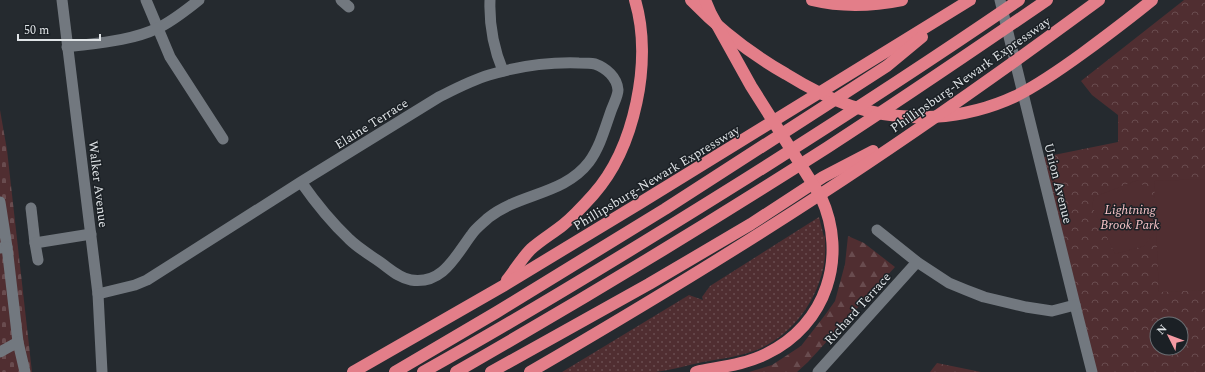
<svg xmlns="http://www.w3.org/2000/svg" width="1205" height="372" viewBox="0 0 1205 372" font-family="Spectral,serif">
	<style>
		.grass { fill: url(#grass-dots) }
		.forest { fill: url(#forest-firs) }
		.cemetery { fill: url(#cemetery-stones) }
		.park { fill: url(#park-crowns); fill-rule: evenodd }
		.pitch { fill: #502e31 }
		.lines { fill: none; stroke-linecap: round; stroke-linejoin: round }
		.minor { stroke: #72787f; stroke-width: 11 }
		.highway { stroke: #e37e89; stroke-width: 12 }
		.labels { text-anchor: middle; stroke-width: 3; stroke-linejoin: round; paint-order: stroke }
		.street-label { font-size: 13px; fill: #e0e4e7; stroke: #1b2025 }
		.park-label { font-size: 13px; font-style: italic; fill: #f5c2c6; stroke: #1b2025 }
	</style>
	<defs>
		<pattern id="grass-dots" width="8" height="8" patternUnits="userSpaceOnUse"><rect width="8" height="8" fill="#502e31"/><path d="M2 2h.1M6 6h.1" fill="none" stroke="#694c4f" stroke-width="1.8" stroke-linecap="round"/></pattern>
		<pattern id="forest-firs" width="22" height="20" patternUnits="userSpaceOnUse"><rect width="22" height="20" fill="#502e31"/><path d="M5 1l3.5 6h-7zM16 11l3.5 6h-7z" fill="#694c4f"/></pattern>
		<pattern id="cemetery-stones" width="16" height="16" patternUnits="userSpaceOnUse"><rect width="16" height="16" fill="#502e31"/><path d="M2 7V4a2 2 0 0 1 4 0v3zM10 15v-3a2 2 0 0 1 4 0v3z" fill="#694c4f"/></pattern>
		<pattern id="park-crowns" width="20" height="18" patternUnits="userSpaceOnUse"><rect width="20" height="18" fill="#502e31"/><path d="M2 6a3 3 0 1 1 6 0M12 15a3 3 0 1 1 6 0" fill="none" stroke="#694c4f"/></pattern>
	</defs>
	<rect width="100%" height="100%" fill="#252a2f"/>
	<path class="grass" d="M819,217L824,237L825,235C825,246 826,258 823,269C815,305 789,338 754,351C737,357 720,359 703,362C688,365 672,370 656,372C646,372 635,372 625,372C604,372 583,372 562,372L689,295L703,300L702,297L710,286Z"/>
	<path class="forest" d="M848,236L864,243L895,267L808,362L797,372H749L772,365L801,346L825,315L835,301L845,264Z"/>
	<path class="cemetery" d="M0,110L7,150L32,372H0Z"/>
	<g class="park">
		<path d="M1184,0H1205V372H1092L1039,158L1118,142V115L1092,95L1081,81ZM1157,324H1181V348H1157Z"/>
		<path d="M937,363L981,372H930Z"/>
	</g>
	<path class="pitch" d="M1205,179V290L1159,292L1156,230L1144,246L1115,254L1092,206L1094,197L1138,180L1155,198L1154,181Z"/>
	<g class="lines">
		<g class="minor">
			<path d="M62,0L98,294L102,372"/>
			<path d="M146,0L170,57L223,139"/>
			<path d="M341,0L349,7"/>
			<path d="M490,0C489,26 493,47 503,71"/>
			<path d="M1000,0L1075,305L1092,372"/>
			<path d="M67,47C97,43 131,41 158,28C173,21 186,10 199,0"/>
			<path d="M0,202L7,247L0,248"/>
			<path d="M31,208L35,243"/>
			<path d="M877,230L917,262L949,283L966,290L984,297L1026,307L1052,311L1075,305"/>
			<path d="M7,247L18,342"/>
			<path d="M38,260L35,243L91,234"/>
			<path d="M98,294L135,285L147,280L301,182L439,97C455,89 472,80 489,75C519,66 548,62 579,63C584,63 590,63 595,64C606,68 617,77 618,90C618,96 613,105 611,111C605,128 600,147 589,162C564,195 519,193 488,218C483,223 476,228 472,234C456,255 443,285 411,280C399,278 390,269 380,262C370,255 358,248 349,239C331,222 315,202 301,182"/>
			<path d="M0,352L18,342L25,372"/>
			<path d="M818,372L917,262"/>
		</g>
		<g class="highway">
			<path d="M691,0C719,29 751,54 786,74C807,87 828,98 851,106C905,124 965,120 1016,96C1040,84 1061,69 1083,53C1106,36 1130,18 1152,0"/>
			<path d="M812,0C841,7 873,6 902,0"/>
			<path d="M507,280C515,270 522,258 531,249C541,240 553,233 563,225C574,216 584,205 593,195C635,148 653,60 635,0"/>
			<path d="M353,372L503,286L640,203L970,0"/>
			<path d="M395,372L497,312L665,209L887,66L922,37"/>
			<path d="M423,372C533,311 640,245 747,178C839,120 930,61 1019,0"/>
			<path d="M456,372C582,300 706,225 828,147C902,99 974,50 1047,0"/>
			<path d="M491,372L649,284L751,224L823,177L873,151"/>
			<path d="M530,372C628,315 726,256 821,194C916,132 1008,67 1099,0"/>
			<path d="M696,372C719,367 744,365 766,354C827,325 848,256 821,197L751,86L711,14L705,0"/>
		</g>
	</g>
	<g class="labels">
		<g class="street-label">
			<text transform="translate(970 74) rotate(-35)" y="5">Phillipsburg-Newark Expressway</text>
			<text transform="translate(371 123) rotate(-32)" y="5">Elaine Terrace</text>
			<text transform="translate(656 177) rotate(-31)" y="5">Phillipsburg-Newark Expressway</text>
			<text transform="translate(1059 183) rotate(76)" y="5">Union Avenue</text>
			<text transform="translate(99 184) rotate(83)" y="5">Walker Avenue</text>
			<text transform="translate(857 308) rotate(-48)" y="5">Richard Terrace</text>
		</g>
		<g class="park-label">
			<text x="1130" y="214">Lightning<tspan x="1130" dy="15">Brook Park</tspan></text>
		</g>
	</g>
	<g transform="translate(1169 336) rotate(312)"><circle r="19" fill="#1b2025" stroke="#6a6e73"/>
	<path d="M0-3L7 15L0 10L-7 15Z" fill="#f49aa3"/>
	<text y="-6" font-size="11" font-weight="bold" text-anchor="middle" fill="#e0e4e7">N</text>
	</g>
	<path d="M18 34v6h82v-6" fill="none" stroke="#e0e4e7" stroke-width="2"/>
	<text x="24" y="34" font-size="12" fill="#e0e4e7" stroke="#1b2025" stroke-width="3" paint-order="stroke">50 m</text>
</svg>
